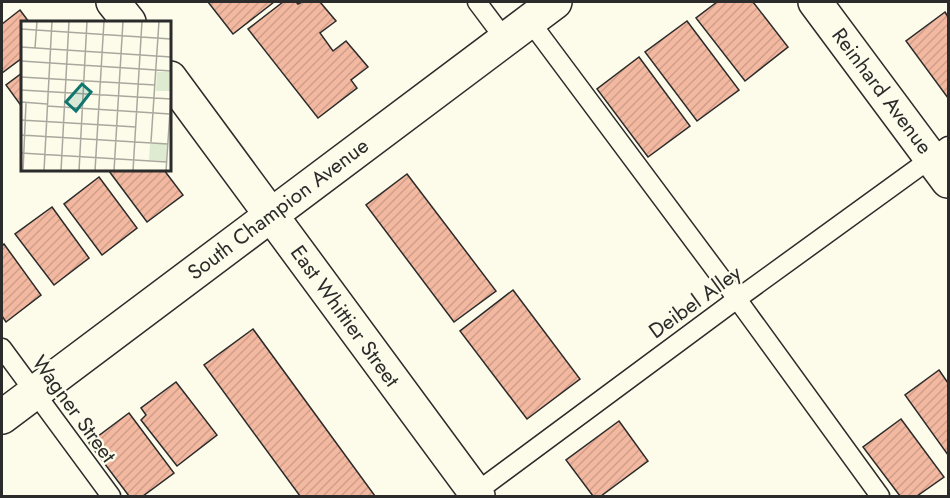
<svg xmlns="http://www.w3.org/2000/svg" width="950" height="498" viewBox="0 0 950 498" font-family="Jost,sans-serif">
	<style>
		.building { fill: url(#building-hatch); stroke: #2b2b2b; stroke-width: 1.5 }
		.lines { fill: none; stroke-linecap: round; stroke-linejoin: round }
		.lane-casing { stroke: #2b2b2b; stroke-width: 21 }
		.street-casing { stroke: #2b2b2b; stroke-width: 36 }
		.secondary-casing { stroke: #2b2b2b; stroke-width: 36 }
		.lane { stroke: #fdfbea; stroke-width: 18 }
		.street { stroke: #fdfbea; stroke-width: 33 }
		.secondary { stroke: #fdfbea; stroke-width: 33 }
		.labels { text-anchor: middle; stroke-width: 4.5; stroke-linejoin: round; paint-order: stroke }
		.street-label { font-size: 21px; fill: #2b2b2b; stroke: #fdfbea }
		.inset-road { fill: none; stroke: #a9a89e; stroke-width: 1.5 }
		.view { fill: #0f766e; fill-opacity: 0.15; stroke: #0f766e; stroke-width: 3 }
		.inset-edge { fill: none; stroke: #2b2b2b; stroke-width: 3 }
	</style>
	<defs>
		<pattern id="building-hatch" width="6" height="6" patternUnits="userSpaceOnUse" patternTransform="scale(1.5)"><rect width="6" height="6" fill="#f2b8a0"/><path d="M-1 1l2-2M0 6l6-6M5 7l2-2" fill="none" stroke="#d09e8a"/></pattern>
	</defs>
	<rect width="100%" height="100%" fill="#fdfbea"/>
	<g class="building">
		<path d="M208,2H274L233,34Z"/>
		<path d="M283,2H296L298,4L302,2H320L336,21L320,33L333,51L346,41L368,67L351,80L357,88L318,118L248,29Z"/>
		<path d="M717,2H753L788,47L745,81L696,18Z"/>
		<path d="M20,10L29,22H22V58L2,73V24Z"/>
		<path d="M945,12L948,17V98L906,41Z"/>
		<path d="M687,21L739,90L697,121L645,52Z"/>
		<path d="M639,57L690,126L648,157L597,89Z"/>
		<path d="M22,73V107L6,85Z"/>
		<path d="M110,170H164L183,195L147,222L109,171Z"/>
		<path d="M407,174L496,291L454,322L366,205Z"/>
		<path d="M99,177L137,228L102,255L64,204Z"/>
		<path d="M52,207L89,258L54,285L15,234Z"/>
		<path d="M4,244L41,295L6,322L2,316V246Z"/>
		<path d="M513,290L580,379L527,419L460,331Z"/>
		<path d="M253,329L375,496H300L204,365Z"/>
		<path d="M939,370L948,383V455L905,395Z"/>
		<path d="M176,382L217,435L177,466L141,420L146,415L141,408Z"/>
		<path d="M129,413L174,473L143,496H129L89,443Z"/>
		<path d="M901,419L944,477L917,496H900L863,447Z"/>
		<path d="M619,421L648,461L601,496H593L566,460Z"/>
	</g>
	<g class="lines">
		<g class="lane-casing">
			<g id="lane">
				<path d="M477,2L504,38"/>
				<path d="M529,20L737,299L880,496"/>
				<path d="M2,348L111,496"/>
				<path d="M471,496L737,299L948,146"/>
			</g>
		</g>
		<g class="street-casing">
			<path id="street" d="M815,2L948,181"/>
		</g>
		<g class="secondary-casing">
			<g id="secondary">
				<path d="M113,2L129,22"/>
				<path d="M170,78L478,496"/>
				<path d="M2,417L555,2"/>
			</g>
		</g>
		<use href="#lane" class="lane"/>
		<use href="#street" class="street"/>
		<use href="#secondary" class="secondary"/>
	</g>
	<g class="labels">
		<g class="street-label">
			<text transform="translate(882 91) rotate(53)" y="7">Reinhard Avenue</text>
			<text transform="translate(278 209) rotate(-37)" y="7">South Champion Avenue</text>
			<text transform="translate(695 302) rotate(-36)" y="7">Deibel Alley</text>
			<text transform="translate(345 316) rotate(54)" y="7">East Whittier Street</text>
			<text transform="translate(74 409) rotate(54)" y="7">Wagner Street</text>
		</g>
	</g>
	<g transform="translate(21 21)">
		<rect width="150" height="150" fill="#fdfbea"/>
		<path d="M136,51H150L149,70H135ZM129,123H146L145,140L128,139Z" fill="#deebd1"/>
		<path class="inset-road" d="M0,8L150,18M0,26L150,36M14,27L16,0M0,40L150,50M0,56L134,64M0,69L150,78M0,81L26,83M26,85L149,93M0,99L115,106M0,114L147,123M130,121L138,0M0,132L146,141M2,150L5,82M23,150L31,0M40,150L48,0M58,150L66,0M74,150L83,0M93,150L102,0M112,150L121,0M145,150L150,76"/>
		<path class="view" d="M61,63L70,71L55,90L45,81Z"/>
		<rect width="150" height="150" class="inset-edge"/>
	</g>
	<rect width="950" height="498" fill="none" stroke="#2b2b2b" stroke-width="6"/>
</svg>
